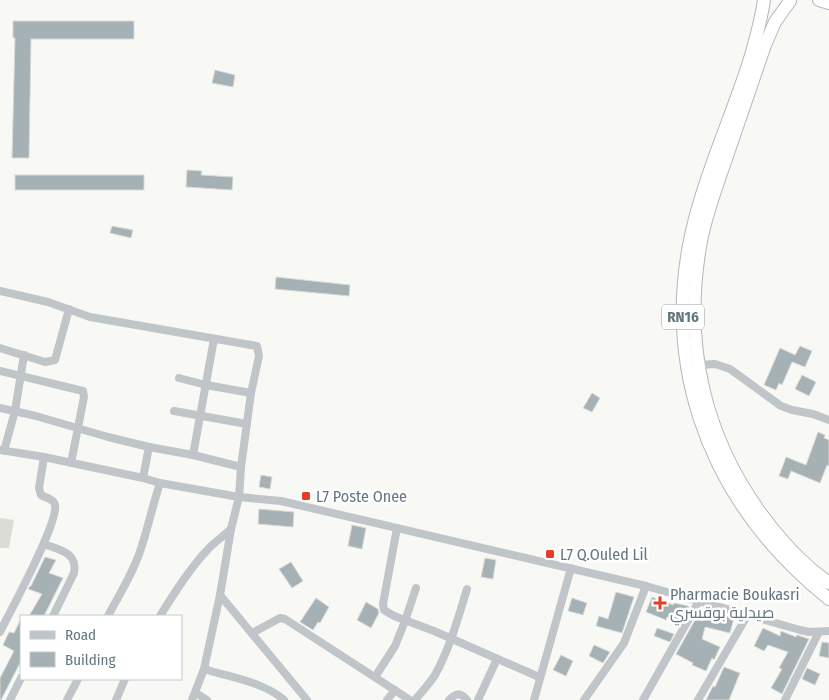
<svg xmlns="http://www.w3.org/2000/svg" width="829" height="700" viewBox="0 0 829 700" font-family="'Fira Sans Condensed',Cairo,sans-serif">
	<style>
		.green { fill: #d9ddd4 }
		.building { fill: #a5b1b5; stroke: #dadad8 }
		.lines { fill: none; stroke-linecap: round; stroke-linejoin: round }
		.trunk-casing { stroke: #b2b8bb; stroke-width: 14 }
		.minor { stroke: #bfc5c8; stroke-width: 8 }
		.trunk { stroke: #fff; stroke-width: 12 }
		.poi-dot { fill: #e73c27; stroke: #fff; stroke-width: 2 }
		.labels { text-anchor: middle; stroke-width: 5; stroke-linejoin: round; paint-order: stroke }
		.shield { fill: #fff; stroke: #91a0a7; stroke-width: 1 }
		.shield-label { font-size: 15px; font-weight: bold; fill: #627781 }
		.poi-label { font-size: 16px; fill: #627781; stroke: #fff; text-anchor: start }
	</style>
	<rect width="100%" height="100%" fill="#f8f8f5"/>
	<path class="green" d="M0,518L14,520L9,548H0Z"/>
	<g class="building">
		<path d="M13,21H134V39H31L29,158H12L15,38H13Z"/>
		<path d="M215,70L235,75L233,87L212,83Z"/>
		<path d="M187,170L202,171L201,175L233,177L232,190L186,187Z"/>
		<rect x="15" y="175" width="129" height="15"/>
		<path d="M112,226L133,230L131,238L110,233Z"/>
		<path d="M276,277L350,285L349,296L275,289Z"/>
		<path d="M800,346L812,351L805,367L792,362L782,385L779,383L776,390L764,385L780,348L795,355Z"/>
		<path d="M802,375L816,382L809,396L795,389Z"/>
		<path d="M592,393L600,398L592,412L583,408Z"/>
		<path d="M818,432L825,435L824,438L829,440V466L827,465L820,483L791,471L788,479L779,476L786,457L806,465Z"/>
		<path d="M261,475L272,477L270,489L259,487Z"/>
		<path d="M259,509L294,512L293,527L258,524Z"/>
		<path d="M352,525L366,528L362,549L348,546Z"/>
		<path d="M45,557L56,560L49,573L63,578L44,616H29L42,594L28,589L30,586H31Z"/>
		<path d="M485,558L496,560L493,579L481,577Z"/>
		<path d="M291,562L303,581L292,588L279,569Z"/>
		<path d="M616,592L634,597L622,633L596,626L599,616L608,619Z"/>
		<path d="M652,597L673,605L674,603L688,606L689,607L682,620L667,617L666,620L646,612Z"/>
		<path d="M316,598L329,607L320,623L318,622L313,630L300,622Z"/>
		<path d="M572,598L587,603L583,615L568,611Z"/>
		<path d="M366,602L378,609L379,613L371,628L357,620Z"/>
		<path d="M700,611L724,617L725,616L734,618L730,633L705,627L702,639L720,647L714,660L712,658L706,671L692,665L693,663L676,654Z"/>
		<path d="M21,619V661L1,700H0V678L14,651L3,645L9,632L14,633Z"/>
		<path d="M657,628L674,634L670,642L654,636Z"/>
		<path d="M763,628L780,636L781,631L796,637L797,635L809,639L782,694L771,688L782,669L779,668L788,652L768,645L764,651L754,646Z"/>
		<path d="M822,642L829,643V658L819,656Z"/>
		<path d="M594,645L610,652L603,663L589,656Z"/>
		<path d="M561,655L573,661L566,676L553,670Z"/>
		<path d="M724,667L740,673L729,700H706L713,686L715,687Z"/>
		<path d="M807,668L820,674L815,685L802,679Z"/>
	</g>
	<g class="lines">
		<g class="trunk-casing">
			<g id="trunk">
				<path d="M764,0C761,21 755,42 749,62C734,109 714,154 700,201C653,354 705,500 829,599"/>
				<path d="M819,0L829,3"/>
				<path d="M790,1L775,22L765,45C752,82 740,119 727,156C718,182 708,209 702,236C681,343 704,443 772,528C788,548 808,568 829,583"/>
			</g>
		</g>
		<g class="minor">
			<path d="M0,291L48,302L90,317L257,346L259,356L251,393L241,467L239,497L231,529L220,595L204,669L192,700"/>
			<path d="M0,348L45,362L55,360L69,309"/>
			<path d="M699,365L715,364L730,369L781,406L792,410L813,414L829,420"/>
			<path d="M0,371L83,391L84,397L71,463"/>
			<path d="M179,378L206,385L251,393"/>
			<path d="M0,408L36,416L108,437L149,447L193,455L241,467"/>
			<path d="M174,411L247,424"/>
			<path d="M0,450L44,457L143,478L160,483L239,497L281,501L646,586L800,630L809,632L829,631"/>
			<path d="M4,451L15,411L24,355"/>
			<path d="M193,455L214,339"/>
			<path d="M143,478L149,447"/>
			<path d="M397,528L383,604L384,610L394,616L434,631L539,677"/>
			<path d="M44,544C59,550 78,552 74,573L53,616"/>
			<path d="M220,595L307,700"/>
			<path d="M108,616C118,597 130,578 138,557C147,533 152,507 160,483"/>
			<path d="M160,616C175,592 190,568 210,547C217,541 224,535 231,529"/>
			<path d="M0,632C10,612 59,522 55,505C54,499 46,498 41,495L39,488L44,457"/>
			<path d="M252,633L280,618L285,619L410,700"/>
			<path d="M204,669C229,677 264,682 284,700"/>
			<path d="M375,677L395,646L405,621L416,588"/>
			<path d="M196,693L207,700"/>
			<path d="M10,700L21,678"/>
			<path d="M67,700L78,679"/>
			<path d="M116,700L125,679"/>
			<path d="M387,700L395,690"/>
			<path d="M415,700C422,692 429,684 435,675C450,648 458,618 467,589"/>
			<path d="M449,700C456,693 460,692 467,700"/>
			<path d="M478,700L497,659"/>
			<path d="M534,700L571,568"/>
			<path d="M584,700L624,643L646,586"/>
			<path d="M643,700L699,601"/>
			<path d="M698,700L747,616"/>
			<path d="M785,700L819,632"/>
		</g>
		<use href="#trunk" class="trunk"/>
	</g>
	<g class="poi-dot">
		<rect x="301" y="491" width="10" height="10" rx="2.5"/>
		<rect x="545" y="549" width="10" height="10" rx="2.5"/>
		<path d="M657.5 595.5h5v5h5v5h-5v5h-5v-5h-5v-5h5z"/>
	</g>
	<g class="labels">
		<rect class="shield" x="662" y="304.5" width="42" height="25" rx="4"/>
		<g class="shield-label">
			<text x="683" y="322">RN16</text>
		</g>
		<g class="poi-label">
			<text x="316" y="502">L7 Poste Onee</text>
			<text x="560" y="560">L7 Q.Ouled Lil</text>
			<text x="670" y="600">Pharmacie Boukasri<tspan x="670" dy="18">صيدلية بوقسري</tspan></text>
		</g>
	</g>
	<rect x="20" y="615" width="162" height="65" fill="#ffffff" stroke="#c0c9cd"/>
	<rect x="30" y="631" width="25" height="8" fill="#bfc5c8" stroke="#c0c9cd"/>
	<text x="65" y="640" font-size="15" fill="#627781">Road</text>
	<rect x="30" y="652" width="25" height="15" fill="#a5b1b5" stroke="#c0c9cd"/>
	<text x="65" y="665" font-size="15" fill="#627781">Building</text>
</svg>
